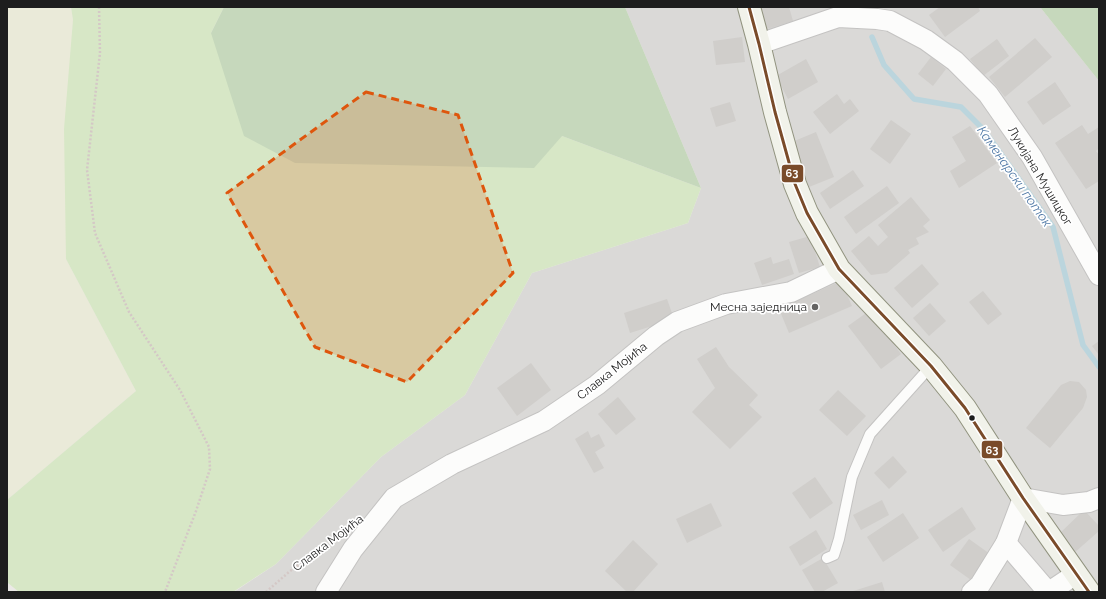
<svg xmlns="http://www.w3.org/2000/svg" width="1106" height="599" viewBox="0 0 1106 599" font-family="Raleway,sans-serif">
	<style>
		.residential { fill: #dad9d7 }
		.farmland { fill: #eaead9 }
		.grass { fill: #d7e7c6 }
		.forest { fill: #c6d8bc }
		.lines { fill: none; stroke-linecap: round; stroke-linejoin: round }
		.stream { stroke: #bbd5dd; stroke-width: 5.5 }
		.building { fill: #d0cecb }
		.lane-casing { stroke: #c4c3c2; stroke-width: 12 }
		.street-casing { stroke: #c4c3c2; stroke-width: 22 }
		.secondary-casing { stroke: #91937f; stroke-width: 24 }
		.path { stroke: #d4c8c6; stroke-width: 2.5; stroke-dasharray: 2 2; stroke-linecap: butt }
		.lane { stroke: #fcfcfb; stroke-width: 10 }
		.street { stroke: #fcfcfb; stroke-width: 20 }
		.secondary { stroke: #f1f2ea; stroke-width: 22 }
		.bus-1-casing { stroke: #fff; stroke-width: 6 }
		.bus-1 { stroke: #7a4b2a; stroke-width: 3 }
		.marked { fill: #de560d; fill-opacity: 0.2; stroke: #de560d; stroke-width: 3; stroke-dasharray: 8 5; stroke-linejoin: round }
		.poi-dot { fill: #656463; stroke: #fff; stroke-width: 1.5 }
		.bus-dot { fill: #1d1d1d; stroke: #fff; stroke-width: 1.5 }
		.labels { text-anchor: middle; stroke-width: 3.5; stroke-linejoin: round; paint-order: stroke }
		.street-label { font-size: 12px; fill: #1d1d1d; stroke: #fff }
		.poi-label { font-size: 12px; fill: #1d1d1d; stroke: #fff; text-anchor: end }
		.water-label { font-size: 13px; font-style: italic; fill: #5079a6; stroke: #fff }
		.line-badge { stroke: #fff; stroke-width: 1.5 }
		.badge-label { font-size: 11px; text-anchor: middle; font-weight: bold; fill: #fff }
	</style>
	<rect width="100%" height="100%" fill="#ebe9e6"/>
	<path class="residential" d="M625,7H1040L1099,81V592H234L276,564L381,457L465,395L532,273L688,223L701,188Z"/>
	<path class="farmland" d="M7,7H71L73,20L66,259L136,391L7,500Z"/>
	<path class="grass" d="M71,7H224L211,33L562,136L701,188L688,223L532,273L465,395L381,457L276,564L233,592H19L8,583L7,580V500L136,391L66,259L64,129L73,20Z"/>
	<g class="forest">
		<path d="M224,7H625L701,188L562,136L534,168L295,163L244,136L211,33Z"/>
		<path d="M1040,7H1099V81Z"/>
	</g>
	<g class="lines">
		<path class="stream" d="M872,37L884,65L914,99L961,107L984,130L1053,227L1083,345L1099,367"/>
	</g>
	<g class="building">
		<path d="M760,7H789L793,21L767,29Z"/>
		<path d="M940,7H978L980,11L945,37L929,15Z"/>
		<path d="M742,37L745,62L716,65L713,41Z"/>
		<path d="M1035,38L1052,57L1005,97L989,77Z"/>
		<path d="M997,39L1009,56L983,76L970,59Z"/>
		<path d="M931,57L946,69L933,86L918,74Z"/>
		<path d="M806,59L818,82L788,99L776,76Z"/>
		<path d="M1055,82L1071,106L1043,125L1027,102Z"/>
		<path d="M837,94L844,104L850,99L859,111L830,134L813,112Z"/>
		<path d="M730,102L736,121L716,127L710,108Z"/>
		<path d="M891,120L911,134L890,164L870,149Z"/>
		<path d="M1082,125L1088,134L1099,127V148L1096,151L1099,155V181L1086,189L1055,143Z"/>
		<path d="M970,126L997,163L959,188L950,171L966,161L952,137Z"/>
		<path d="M816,132L834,177L809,187L792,142Z"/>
		<path d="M853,170L864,186L830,209L820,193Z"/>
		<path d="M887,186L899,203L856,234L844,217Z"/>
		<path d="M911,197L930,220L923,226L929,232L916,238L919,244L908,250L910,253L887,273L871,275L851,251L869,236L878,246L888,237L878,225Z"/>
		<path d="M810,236L820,267L799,273L789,242Z"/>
		<path d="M771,257L773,264L789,259L794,274L762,285L754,263Z"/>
		<path d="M922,264L939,284L912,308L894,288Z"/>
		<path d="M841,281L852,306L789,333L779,309Z"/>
		<path d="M983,291L1002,314L988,325L969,302Z"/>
		<path d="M667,299L674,319L630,333L624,313Z"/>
		<path d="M930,303L946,321L929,336L913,318Z"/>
		<path d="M869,311L901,354L881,369L848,326Z"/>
		<path d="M1099,341V355L1092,346Z"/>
		<path d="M716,347L729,367L758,395L749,405L762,417L730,449L692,412L715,388L697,359Z"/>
		<path d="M531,363L551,390L517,416L497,388Z"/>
		<path d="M1070,381L1079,382L1086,390L1087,397L1083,408L1050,448L1026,428L1061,385Z"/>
		<path d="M838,390L866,416L847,436L819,410Z"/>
		<path d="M618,397L636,419L616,435L598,414Z"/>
		<path d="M588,431L591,438L599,434L605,446L595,452L604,468L594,473L575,439Z"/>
		<path d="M893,456L907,472L889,489L874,473Z"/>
		<path d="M815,477L833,503L810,519L792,493Z"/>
		<path d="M882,500L889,515L861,530L853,515Z"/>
		<path d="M711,503L722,526L687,543L676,519Z"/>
		<path d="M962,507L976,529L943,552L928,530Z"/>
		<path d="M1084,510L1099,526V531L1074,553L1058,535Z"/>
		<path d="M903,513L919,538L883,562L867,537Z"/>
		<path d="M816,530L827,549L800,566L789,547Z"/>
		<path d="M969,539L990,554L971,580L950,565Z"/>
		<path d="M633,540L658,564L633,592H627L605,571Z"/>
		<path d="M823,558L838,583L822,592H815L802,570Z"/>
		<path d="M882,582L885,592H850Z"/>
	</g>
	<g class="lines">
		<g class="lane-casing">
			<path id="lane" d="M827,558L834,555L839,539L852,477L870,434L931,366"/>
		</g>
		<g class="street-casing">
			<g id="street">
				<path d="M759,44L838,17L877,19L890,21L926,40L955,61L988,94L1032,157L1099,275"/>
				<path d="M1006,543L1048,592"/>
				<path d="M326,592L353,549L394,498L452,464L544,421L597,385L656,336L677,322L726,304L791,292L839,269"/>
				<path d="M972,592L980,585L1006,543L1023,498L1063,505L1089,502L1099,498"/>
				<path d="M1049,592L1076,574"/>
			</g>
		</g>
		<g class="secondary-casing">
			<path id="secondary" d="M749,7L759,44L775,112L795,184L807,213L839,269L931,366L965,408L1023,498L1089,592"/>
		</g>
		<g class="path">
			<path d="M99,7L100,53L87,170L95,233L129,312L180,390L209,447L210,469L196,511L165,592"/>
			<path d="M266,592L289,572L339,534"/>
		</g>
		<use href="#lane" class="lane"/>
		<use href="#street" class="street"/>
		<use href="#secondary" class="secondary"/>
		<g class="bus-1-casing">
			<path id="bus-1" d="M749,7L759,44L775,112L795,184L807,213L839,269L931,366L965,408L1023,498L1089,592"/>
		</g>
		<use href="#bus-1" class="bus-1"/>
	</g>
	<path class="marked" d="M366,92L458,115L513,273L407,382L315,347L227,193Z"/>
	<circle class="poi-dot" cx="815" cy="307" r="4"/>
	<circle class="bus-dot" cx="972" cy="418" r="3.5"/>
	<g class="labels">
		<g class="street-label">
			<text transform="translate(1040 176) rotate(59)" y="4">Лукијана Мушицког</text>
			<text transform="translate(612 371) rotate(-38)" y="4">Славка Мојића</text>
			<text transform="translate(328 543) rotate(-37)" y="4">Славка Мојића</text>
		</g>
		<g class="poi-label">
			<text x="807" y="311">Месна заједница</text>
		</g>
		<g class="water-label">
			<text transform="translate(1015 176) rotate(55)" y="5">Каменарски поток</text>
		</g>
	</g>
	<g class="line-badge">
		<rect x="781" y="164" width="23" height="19" rx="4" fill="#7a4b2a"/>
		<rect x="981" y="440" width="22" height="19" rx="4" fill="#7a4b2a"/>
	</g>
	<g class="badge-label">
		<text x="792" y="177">63</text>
		<text x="992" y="454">63</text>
	</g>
	<rect width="1106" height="599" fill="none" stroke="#1d1d1d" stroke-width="16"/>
</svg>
